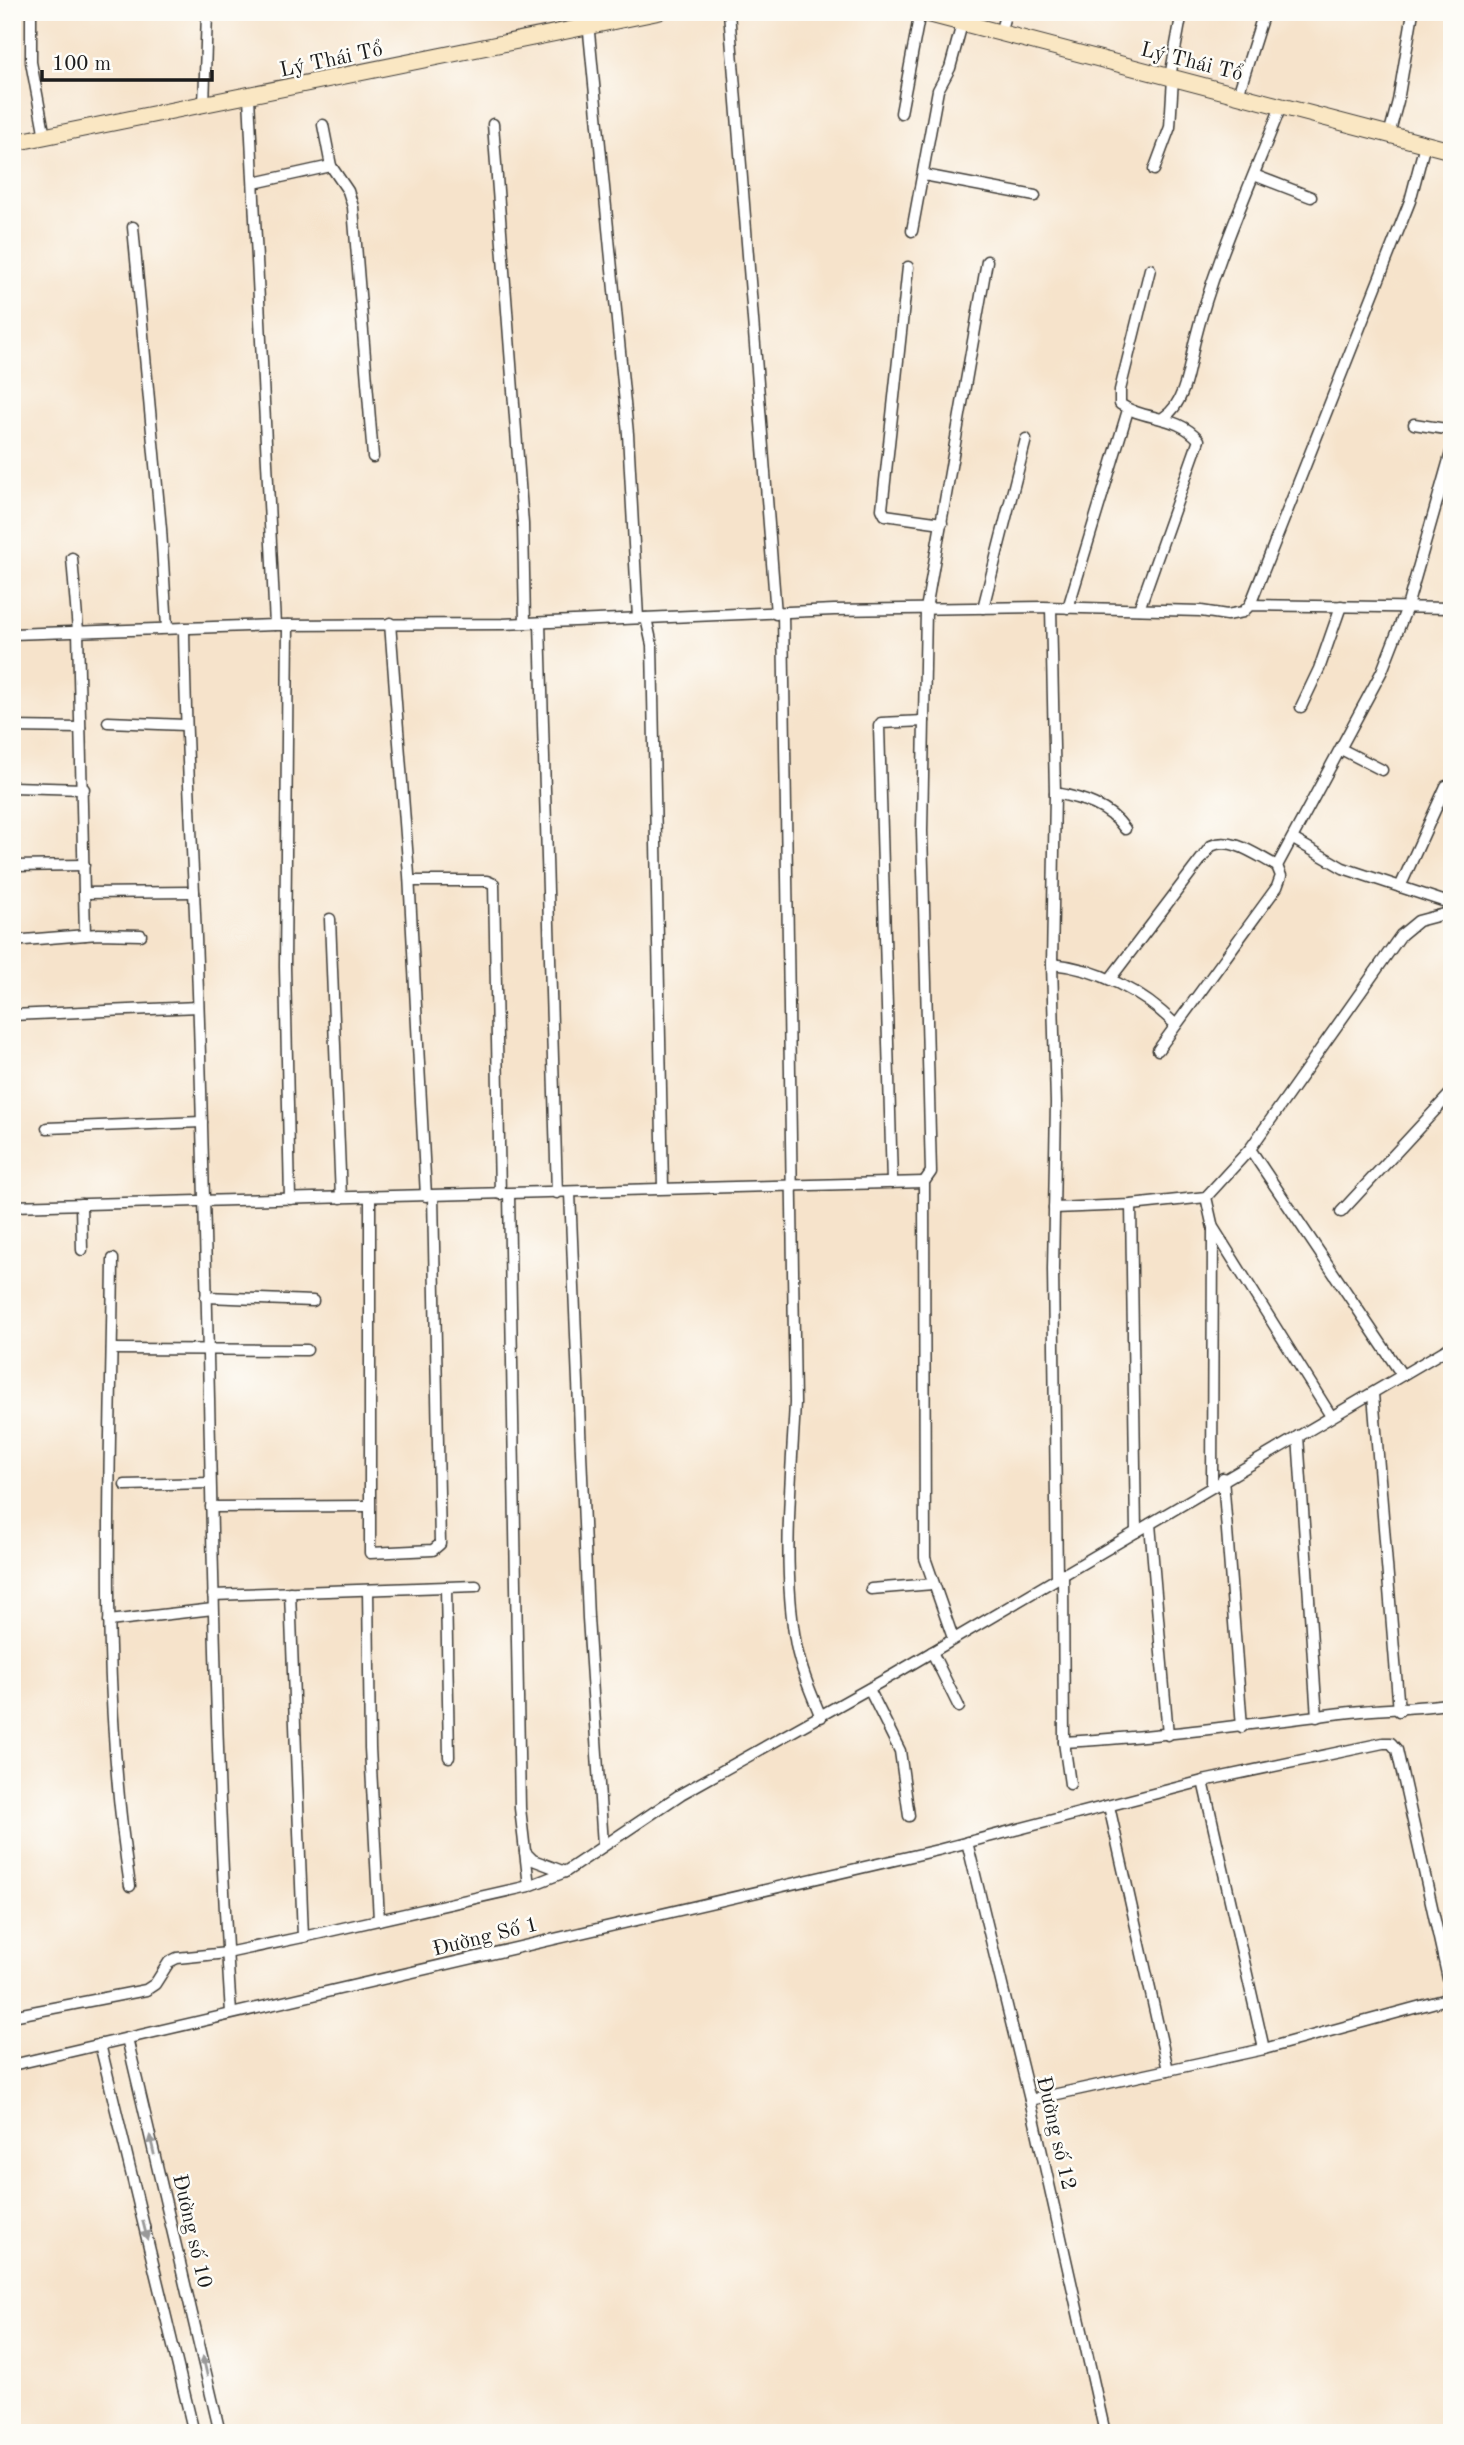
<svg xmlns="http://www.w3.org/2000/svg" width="1464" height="2445" viewBox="0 0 1464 2445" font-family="'Old Standard TT',serif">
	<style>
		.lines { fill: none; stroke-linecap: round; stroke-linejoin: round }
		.minor-casing { stroke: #3d3a36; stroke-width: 13 }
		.secondary-casing { stroke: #3d3a36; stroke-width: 18 }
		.minor { stroke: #fff; stroke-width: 10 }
		.secondary { stroke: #fae7c3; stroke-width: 16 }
		.oneway { fill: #999 }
		.labels { text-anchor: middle; stroke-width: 5; stroke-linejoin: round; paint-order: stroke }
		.street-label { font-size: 21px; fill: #1c1c1c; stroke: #fdfcf7 }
	</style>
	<rect width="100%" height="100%" fill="#fdfcf7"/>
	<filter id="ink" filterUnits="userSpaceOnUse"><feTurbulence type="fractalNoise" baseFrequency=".0143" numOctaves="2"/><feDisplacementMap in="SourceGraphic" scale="14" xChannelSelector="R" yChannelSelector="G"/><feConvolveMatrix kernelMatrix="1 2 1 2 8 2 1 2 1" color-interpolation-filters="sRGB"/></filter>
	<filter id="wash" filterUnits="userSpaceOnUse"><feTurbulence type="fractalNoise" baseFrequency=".00686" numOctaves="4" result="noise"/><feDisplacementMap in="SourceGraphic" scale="28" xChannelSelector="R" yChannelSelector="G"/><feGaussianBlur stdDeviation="1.57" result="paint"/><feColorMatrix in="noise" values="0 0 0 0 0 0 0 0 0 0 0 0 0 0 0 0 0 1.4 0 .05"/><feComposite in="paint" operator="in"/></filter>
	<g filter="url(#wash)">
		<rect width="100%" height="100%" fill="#f6e3cb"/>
	</g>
	<g filter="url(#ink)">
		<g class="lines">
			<g class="minor-casing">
				<g id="minor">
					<path d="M31,12V62L45,137"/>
					<path d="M587,12L628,434L638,618"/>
					<path d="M729,12L776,614"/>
					<path d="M1000,33L1006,12"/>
					<path d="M1170,77L1182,12"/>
					<path d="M1238,95L1264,12"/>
					<path d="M249,97L275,625"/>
					<path d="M204,106L207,12"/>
					<path d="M901,113L920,12"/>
					<path d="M493,124L523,524L525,623"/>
					<path d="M323,125L331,166L348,191L353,207L373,457"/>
					<path d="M1389,135L1398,101L1413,12"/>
					<path d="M1154,170L1170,127L1173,78"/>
					<path d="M924,175L1035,196"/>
					<path d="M1254,175L1311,197"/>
					<path d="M254,183L331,166"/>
					<path d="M133,227L161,529L167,628"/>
					<path d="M912,231L938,90L950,68L962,24"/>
					<path d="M908,267L882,509L885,515L942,523"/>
					<path d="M1164,417C1185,404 1189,367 1194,344C1214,263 1251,184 1281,106"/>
					<path d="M1414,424L1452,430"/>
					<path d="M72,558L78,631L84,893L194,892"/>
					<path d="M1250,605L1410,201L1425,144"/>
					<path d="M983,608L1026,439"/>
					<path d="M1051,608L1055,793L1052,964L1056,1103L1053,1269L1057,1577"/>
					<path d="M1068,608L1128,410"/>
					<path d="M1139,609L1199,440C1177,414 1144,421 1120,404V390L1150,269"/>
					<path d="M783,613L795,1403C791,1483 782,1567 796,1645C801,1670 811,1693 821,1717"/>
					<path d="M646,618L652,645L663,1188"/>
					<path d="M390,623L409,875L426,1196"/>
					<path d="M540,623L557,1193"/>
					<path d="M288,625L285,967L290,1199"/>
					<path d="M184,628C185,716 190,804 194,892C199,994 201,1096 204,1198C212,1470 213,1742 231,2013"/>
					<path d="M12,634L275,625L503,624L834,610L1043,607L1201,611L1227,615L1243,612L1250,605L1452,608"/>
					<path d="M1301,707L1319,669L1341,606"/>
					<path d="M108,722L185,725"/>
					<path d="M12,727L80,728"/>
					<path d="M1341,749L1382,770"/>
					<path d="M12,787L84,789"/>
					<path d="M1055,793C1082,798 1109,806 1125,829"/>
					<path d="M1293,839L1343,868L1452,904"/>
					<path d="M12,866L84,865"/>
					<path d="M1277,866L1382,671L1407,607L1452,449"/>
					<path d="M410,881H487L494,884L500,1194"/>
					<path d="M1400,887L1446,786"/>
					<path d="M84,893L85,935"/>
					<path d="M330,919L341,1198"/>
					<path d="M12,941L98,934L141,935"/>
					<path d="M1052,964C1097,968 1143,992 1175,1024"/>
					<path d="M1110,979L1211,846C1233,836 1257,856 1277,866L1281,876L1277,887L1158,1050"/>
					<path d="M12,1015L198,1007"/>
					<path d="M47,1128L202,1122"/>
					<path d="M1250,1149L1402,1375"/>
					<path d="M892,1183L879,726L881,723L924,721"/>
					<path d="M570,1193L588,1618L603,1845"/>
					<path d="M509,1194L520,1808L529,1886"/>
					<path d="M370,1197V1553L433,1550L440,1544L433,1196"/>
					<path d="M1206,1197L1213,1228L1212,1486"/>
					<path d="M81,1204L82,1250"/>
					<path d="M1131,1205L1136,1532"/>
					<path d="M12,1206L924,1182"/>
					<path d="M1054,1208L1131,1205L1206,1197L1250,1149L1401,935L1418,921L1452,912"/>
					<path d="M1341,1212L1452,1092"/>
					<path d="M1214,1229L1331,1416"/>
					<path d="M113,1259C111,1468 98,1679 130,1886"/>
					<path d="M206,1297L313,1301"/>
					<path d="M1452,1311V1315"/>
					<path d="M112,1349L307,1350"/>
					<path d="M1373,1394L1399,1711"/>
					<path d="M1298,1436L1317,1717"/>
					<path d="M1223,1478L1242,1727"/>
					<path d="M125,1485L210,1483"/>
					<path d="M211,1507L368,1506"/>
					<path d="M1150,1524L1168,1735"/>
					<path d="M1063,1573L1064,1742L1070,1784"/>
					<path d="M446,1587L449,1757"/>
					<path d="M871,1589L933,1584"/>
					<path d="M368,1590L370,1748L379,1920"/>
					<path d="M290,1592L303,1937"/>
					<path d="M213,1595L476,1586"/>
					<path d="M109,1621L213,1609"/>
					<path d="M953,1638L925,1558L924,1182L931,1172L922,831L926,609L987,261"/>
					<path d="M932,1652L959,1707"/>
					<path d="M869,1689L900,1751L909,1816"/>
					<path d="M1064,1742C1161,1737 1255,1723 1351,1712C1385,1708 1418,1709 1452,1703"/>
					<path d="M1203,1781L1264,2049"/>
					<path d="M1109,1806L1168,2070"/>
					<path d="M967,1842L1030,2100L1105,2433"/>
					<path d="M525,1852L533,1860L565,1872"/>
					<path d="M12,2016L146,1990L155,1984L169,1962L177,1958L227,1953L303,1937L529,1886L565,1872L681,1794L893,1675L1452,1346"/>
					<path d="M127,2038L220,2433"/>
					<path d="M100,2044L194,2433"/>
					<path d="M12,2065L938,1850L1203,1781L1383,1743H1391L1397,1750L1449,1983L1447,1999L1264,2049L1030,2100"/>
				</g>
			</g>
			<g class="secondary-casing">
				<g id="secondary">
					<path d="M921,12L1452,151"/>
					<path d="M12,143L658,12"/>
				</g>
			</g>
			<use href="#minor" class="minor"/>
			<use href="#secondary" class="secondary"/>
		</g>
		<defs><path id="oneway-solid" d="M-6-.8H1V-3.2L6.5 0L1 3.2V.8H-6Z" transform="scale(1.75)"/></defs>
		<g class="oneway">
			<use href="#oneway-solid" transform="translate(152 2145) rotate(-103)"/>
			<use href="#oneway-solid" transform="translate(145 2230) rotate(76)"/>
			<use href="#oneway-solid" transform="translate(205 2366) rotate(-103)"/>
		</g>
	</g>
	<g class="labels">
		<g class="street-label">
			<text transform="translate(331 59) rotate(-12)" y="7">Lý Thái Tổ</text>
			<text transform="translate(1192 61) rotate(14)" y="7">Lý Thái Tổ</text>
			<text transform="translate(485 1936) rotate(-14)" y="7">Đường Số 1</text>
			<text transform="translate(1057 2133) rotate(77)" y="7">Đường số 12</text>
			<text transform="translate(193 2231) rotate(77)" y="7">Đường số 10</text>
		</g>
	</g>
	<rect width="1464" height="2445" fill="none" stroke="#fdfcf7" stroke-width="42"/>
	<path d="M42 70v10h170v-10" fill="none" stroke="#1c1c1c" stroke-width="3.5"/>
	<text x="52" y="70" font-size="21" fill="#1c1c1c" stroke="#fdfcf7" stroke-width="5" paint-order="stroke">100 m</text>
</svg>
